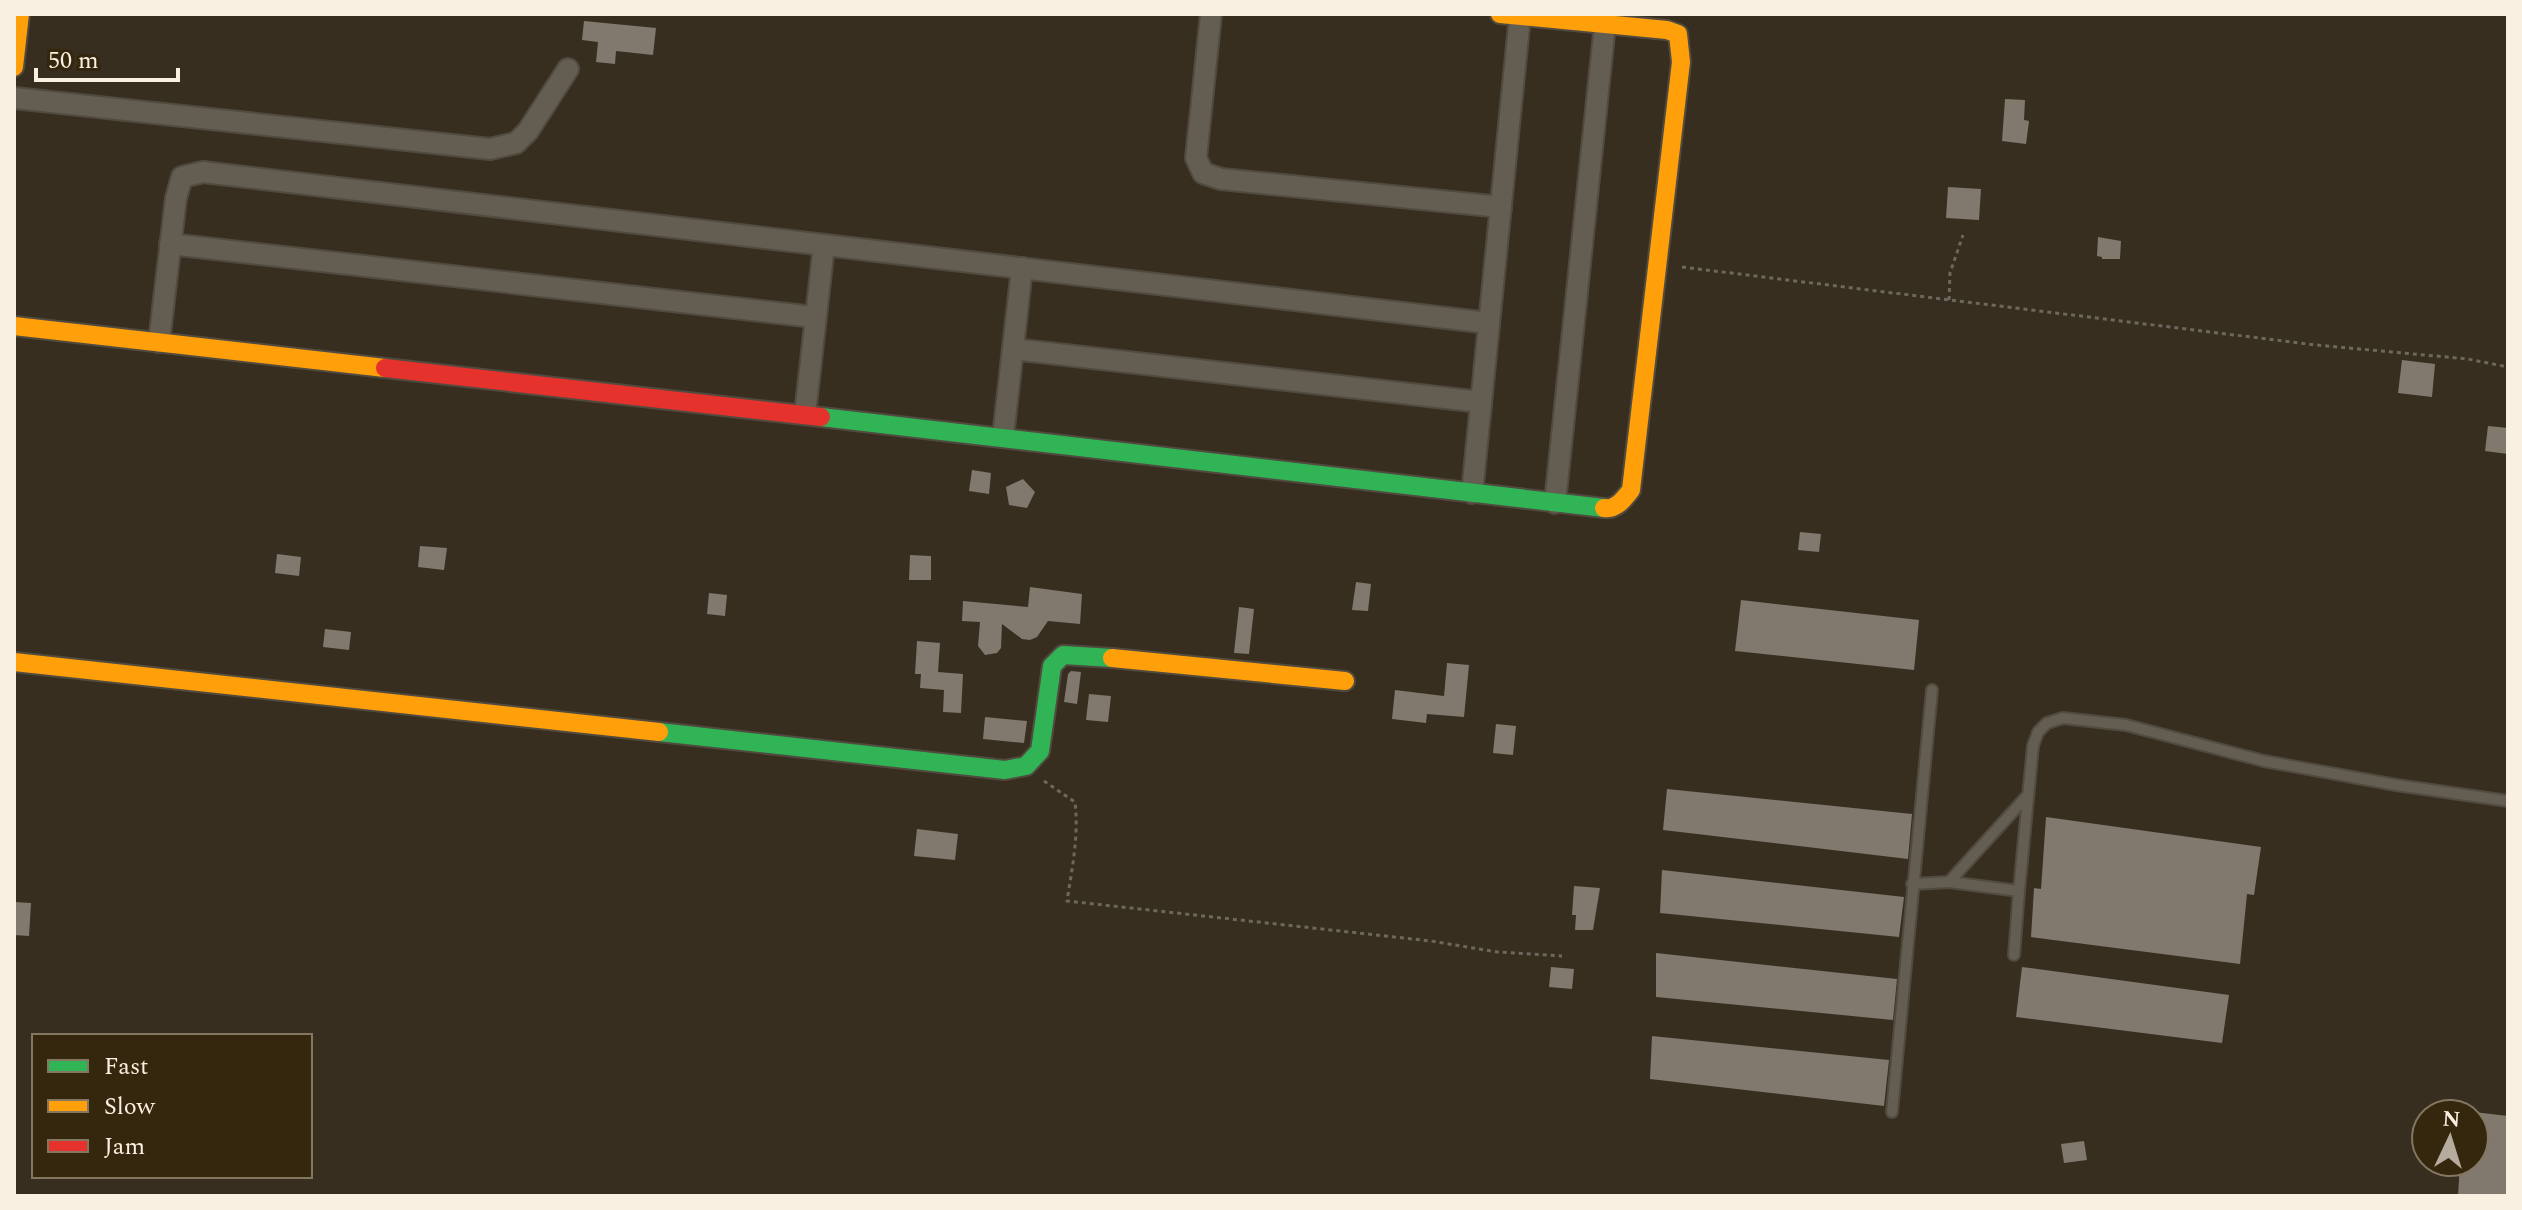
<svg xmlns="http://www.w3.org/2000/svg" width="2522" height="1210" viewBox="0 0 2522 1210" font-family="Spectral,serif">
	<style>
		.building { fill: #81796e }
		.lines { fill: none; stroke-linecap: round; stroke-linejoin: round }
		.lane-casing { stroke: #514a3f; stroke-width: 14 }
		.street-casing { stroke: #514a3f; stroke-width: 24 }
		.fast-casing { stroke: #514a3f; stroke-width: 22 }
		.slow-casing { stroke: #514a3f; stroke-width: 22 }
		.jam-casing { stroke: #514a3f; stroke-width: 22 }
		.path { stroke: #6d675d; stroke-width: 3; stroke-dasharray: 4 4; stroke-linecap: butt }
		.lane { stroke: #635d52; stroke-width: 10 }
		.street { stroke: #635d52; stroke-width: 20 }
		.fast { stroke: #30b455; stroke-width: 18 }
		.slow { stroke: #ff9f0a; stroke-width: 18 }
		.jam { stroke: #e5322d; stroke-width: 18 }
	</style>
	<rect width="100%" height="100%" fill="#372e20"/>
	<g class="building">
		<path d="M584,21L656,28L653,55L616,51L615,64L596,62L598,42L582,40Z"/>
		<path d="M2005,99L2025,100L2024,120L2029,121L2026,144L2002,141Z"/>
		<path d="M1948,187L1981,189L1979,220L1946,218Z"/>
		<path d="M2098,237L2121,241L2120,259H2102V257L2097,256Z"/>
		<path d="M2402,360L2435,364L2432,397L2398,393Z"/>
		<path d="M2488,426L2508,428V454L2485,451Z"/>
		<path d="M972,470L991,473L989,494L969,491Z"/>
		<path d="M1023,479L1035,492L1027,508L1009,505L1006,487Z"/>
		<path d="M1800,532L1821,534L1819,552L1798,550Z"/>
		<path d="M420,546L447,548L444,570L418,567Z"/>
		<path d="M277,554L301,557L299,576L275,573Z"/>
		<path d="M910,555L931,556V580H909Z"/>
		<path d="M1356,582L1371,584L1368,611L1352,610Z"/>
		<path d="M1030,587L1082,594L1080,624L1048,621L1037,637L1030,640L1022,639L1002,624L1001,648L997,653L985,655L978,646L980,622L962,621L963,601L1028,607Z"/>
		<path d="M709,593L727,595L725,616L707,614Z"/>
		<path d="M1741,600L1919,620L1914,670L1735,651Z"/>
		<path d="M1239,607L1254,609L1249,654L1234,653Z"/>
		<path d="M325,629L351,632L349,650L323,647Z"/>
		<path d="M917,641L940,643L938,672L963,674L961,713L943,712L944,690L920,688L921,674H915Z"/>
		<path d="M1447,663L1469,665L1464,717L1427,714L1426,723L1392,719L1395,690L1444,696Z"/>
		<path d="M1071,671L1081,672L1077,704L1064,702L1068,674Z"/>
		<path d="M1089,694L1111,696L1108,722L1086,720Z"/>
		<path d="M985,717L1027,721L1024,743L983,739Z"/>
		<path d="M1496,724L1516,726L1513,755L1493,753Z"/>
		<path d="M1667,789L1912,814L1908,859L1663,830Z"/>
		<path d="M2046,817L2261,847L2254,895L2247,894L2240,964L2031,937L2034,888L2041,889Z"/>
		<path d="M917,829L958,834L955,860L914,856Z"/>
		<path d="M1662,870L1904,897L1899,937L1660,913Z"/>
		<path d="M1574,886L1600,888L1593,930H1575L1576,915H1572Z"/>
		<path d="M14,902L31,903L29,936L14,935Z"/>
		<path d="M1656,953L1897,979L1893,1020L1656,997Z"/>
		<path d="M1551,967L1574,969L1572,989L1549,987Z"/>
		<path d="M2022,967L2229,995L2222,1043L2016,1017Z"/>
		<path d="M1652,1036L1889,1060L1884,1106L1650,1079Z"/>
		<path d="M2474,1112L2508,1116V1196H2458L2460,1162H2474Z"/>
		<path d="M2084,1141L2087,1160L2064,1163L2061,1144Z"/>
	</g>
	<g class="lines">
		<g class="lane-casing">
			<g id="lane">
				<path d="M1949,882L2019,891L2033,746L2038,732L2047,723L2063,718L2126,725L2264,761L2396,785L2508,801"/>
				<path d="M1912,884L1949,882L2027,796"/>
				<path d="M2014,955L2019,891"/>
				<path d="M1892,1112L1932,690"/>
			</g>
		</g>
		<g class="street-casing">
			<g id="street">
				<path d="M1211,14L1196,158L1203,173L1221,179L1501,207"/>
				<path d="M14,98L490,149L516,143L528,131L568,69"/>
				<path d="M170,244L814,317"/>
				<path d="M159,342L176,198L182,177L203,172L1489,323"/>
				<path d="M1013,349L1481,402"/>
				<path d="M805,414L824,245"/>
				<path d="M1003,437L1022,268"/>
				<path d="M1472,493L1520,16"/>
				<path d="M1555,503L1605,24"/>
			</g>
		</g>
		<g class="fast-casing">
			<g id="fast">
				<path d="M821,417L1604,508"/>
				<path d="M659,732L1005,770L1026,766L1040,751L1052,666L1063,655L1112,658"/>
			</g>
		</g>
		<g class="slow-casing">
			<g id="slow">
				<path d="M1500,14L1667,30L1678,34L1681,62L1631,490C1624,499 1616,510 1604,508"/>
				<path d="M14,67L20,14"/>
				<path d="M14,326L385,368"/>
				<path d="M1112,658L1345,681"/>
				<path d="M14,662L659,732"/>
			</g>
		</g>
		<g class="jam-casing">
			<path id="jam" d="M385,368L821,417"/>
		</g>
		<g class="path">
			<path d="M1682,267L2316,345L2468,359L2508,367"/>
			<path d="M1949,300L1950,273L1963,235"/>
			<path d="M1044,781L1075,802C1079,837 1072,868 1067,901L1431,941L1497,952L1562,956"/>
		</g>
		<use href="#lane" class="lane"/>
		<use href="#street" class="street"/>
		<use href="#fast" class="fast"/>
		<use href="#slow" class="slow"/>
		<use href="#jam" class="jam"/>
	</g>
	<rect width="2522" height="1210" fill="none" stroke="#faf0e1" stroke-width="32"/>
	<rect x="32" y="1034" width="280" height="144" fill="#35270d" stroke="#847762" stroke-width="2"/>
	<rect x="48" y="1060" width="40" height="12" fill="#30b455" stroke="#847762" stroke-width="2"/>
	<text x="104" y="1074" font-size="24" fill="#faf0e1">Fast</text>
	<rect x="48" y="1100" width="40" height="12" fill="#ff9f0a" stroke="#847762" stroke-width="2"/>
	<text x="104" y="1114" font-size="24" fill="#faf0e1">Slow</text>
	<rect x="48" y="1140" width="40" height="12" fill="#e5322d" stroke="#847762" stroke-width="2"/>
	<text x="104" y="1154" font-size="24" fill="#faf0e1">Jam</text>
	<g transform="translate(2450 1138) rotate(4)"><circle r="38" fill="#35270d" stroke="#847762" stroke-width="2"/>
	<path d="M0-6L14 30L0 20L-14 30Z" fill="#b6ac9d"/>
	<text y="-12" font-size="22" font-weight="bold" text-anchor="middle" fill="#faf0e1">N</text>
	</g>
	<path d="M36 68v12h142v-12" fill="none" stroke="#faf0e1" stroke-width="4"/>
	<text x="48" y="68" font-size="24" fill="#faf0e1" stroke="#35270d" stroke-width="6" paint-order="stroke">50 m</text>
</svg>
